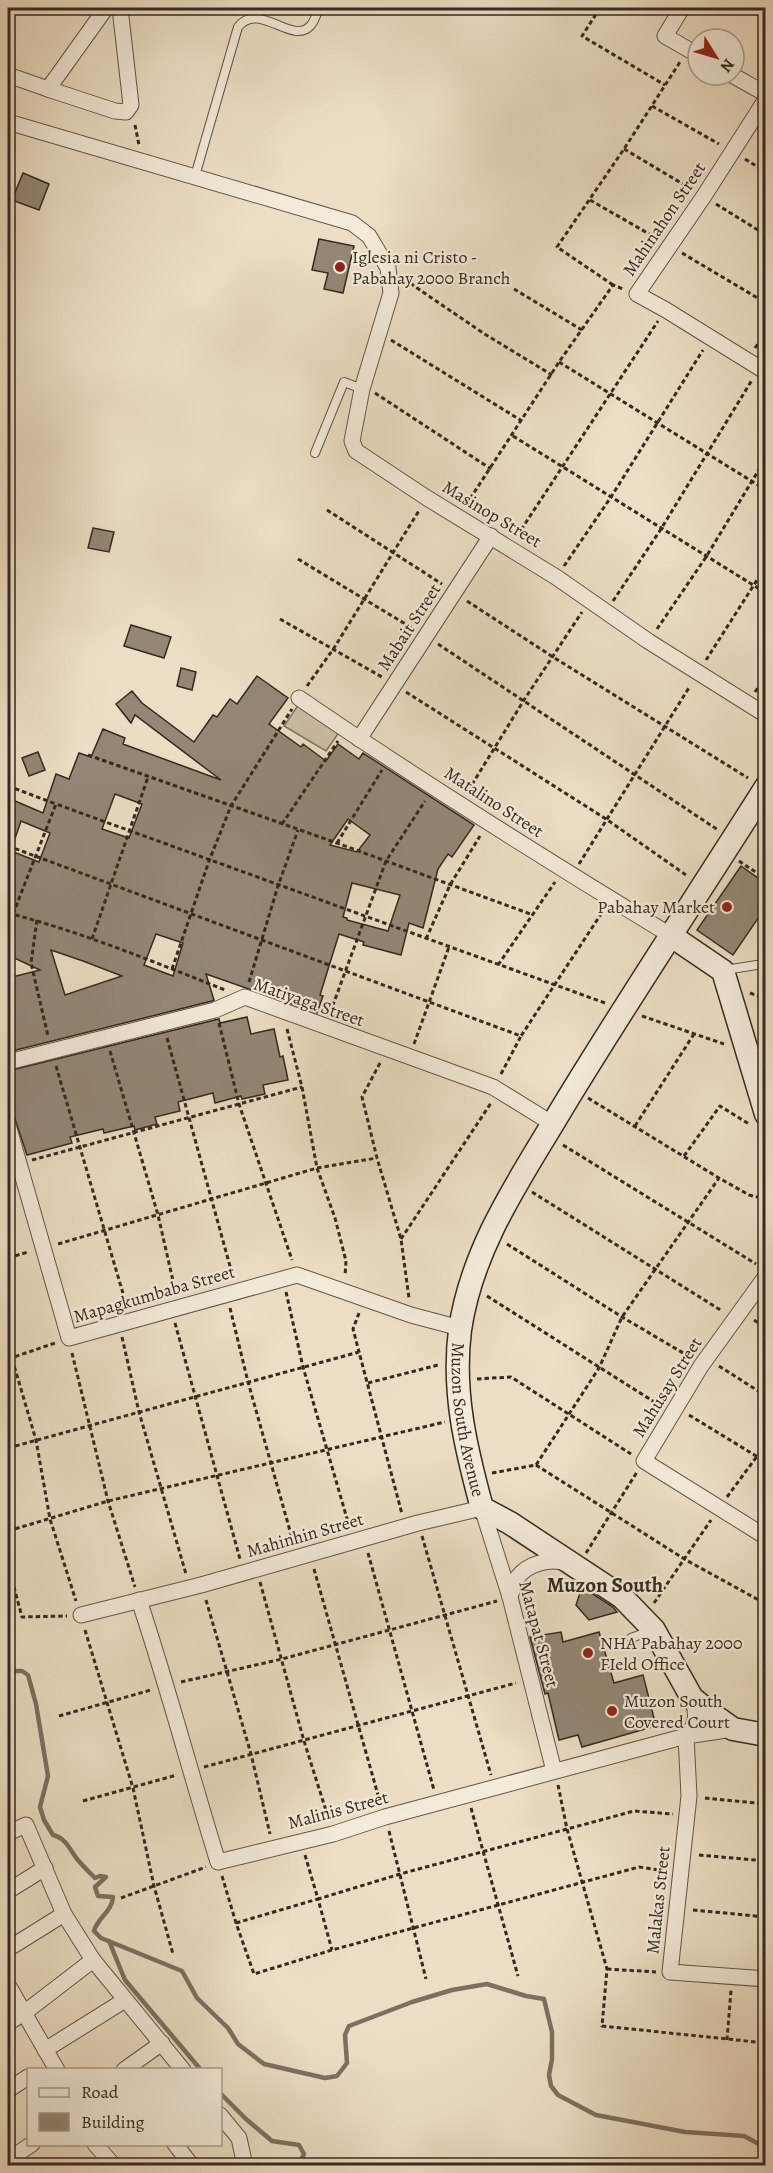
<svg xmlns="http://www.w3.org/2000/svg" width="773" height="2173" viewBox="0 0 773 2173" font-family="Alegreya,serif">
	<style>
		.green { fill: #cdbfa8; stroke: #807464; stroke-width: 1.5 }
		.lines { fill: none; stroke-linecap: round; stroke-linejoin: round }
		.stream { stroke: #7d7062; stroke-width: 4.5 }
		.building { fill: #948776; stroke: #342921; stroke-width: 1.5; fill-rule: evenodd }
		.lane-casing { stroke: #62564a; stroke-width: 10 }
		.street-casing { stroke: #62564a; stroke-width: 17 }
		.secondary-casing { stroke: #342921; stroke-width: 25 }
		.path { stroke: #342921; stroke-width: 3; stroke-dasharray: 4.5 3; stroke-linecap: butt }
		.lane { stroke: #f3ead9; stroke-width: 8 }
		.street { stroke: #f3ead9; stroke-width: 15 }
		.secondary { stroke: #f3ead9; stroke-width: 22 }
		.poi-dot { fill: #8f2418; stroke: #f3ead9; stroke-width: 2 }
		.labels { text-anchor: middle; stroke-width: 4.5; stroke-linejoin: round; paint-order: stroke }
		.street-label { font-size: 18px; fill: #342921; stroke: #f3ead9 }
		.poi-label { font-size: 18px; fill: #342921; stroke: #f3ead9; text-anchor: start }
		.quarter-label { font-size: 21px; font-weight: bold; fill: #342921; stroke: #f3ead9 }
	</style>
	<rect width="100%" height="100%" fill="#ecdec4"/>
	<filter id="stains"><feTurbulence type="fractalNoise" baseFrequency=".00333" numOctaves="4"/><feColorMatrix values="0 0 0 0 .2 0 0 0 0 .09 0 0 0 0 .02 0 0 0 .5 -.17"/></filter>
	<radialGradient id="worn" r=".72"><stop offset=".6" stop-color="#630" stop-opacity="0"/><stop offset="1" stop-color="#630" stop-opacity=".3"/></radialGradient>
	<path class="green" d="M305,695L345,724L326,751L284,726Z"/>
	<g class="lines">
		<g class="stream">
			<path d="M8,1671H22L28,1675L36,1704L48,1776L40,1807L44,1820L53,1835C66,1838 70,1850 77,1859C83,1866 89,1872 95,1878L100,1876L106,1877L95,1887L98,1896L113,1897C112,1912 98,1917 94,1931L101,1938L182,1971L197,1998L228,2028L238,2044L264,2064L325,2078L337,2076L347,2063L345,2035L349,2026L412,2002L452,1990L487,1984L526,1996L544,1999L552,2032V2059L549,2075L551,2086L558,2095L596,2115L685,2132L744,2136L766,2148"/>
			<path d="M109,1941L125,1980L201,2070"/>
			<path d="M220,2093L246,2119L272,2141L299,2145L304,2154L298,2166"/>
		</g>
	</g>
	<g class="building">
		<path d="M23,173L49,184L39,210L12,200Z"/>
		<path d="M319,239L354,246L343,293L324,289L328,273L312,270Z"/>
		<path d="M93,528L114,532L109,552L88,548Z"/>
		<path d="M131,625L171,637L164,658L124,646Z"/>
		<path d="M181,668L196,672L192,690L177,686Z"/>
		<path d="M257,676L288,698L269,724L301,747L303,744L326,761L338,744L359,759L363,753L474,825L452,857L448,854L438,869L423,928L409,923L401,955L363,945L364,942L339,934L320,995L323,996L317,1013L206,974L214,1000L212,1001L8,1052V978L40,970L8,955V925L14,910L8,908V861L11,851L39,862L50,833L21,821L10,853H8V798L43,813L56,774L69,779L79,753L91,757L103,729L125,738L123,744L221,780L135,715L131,723L116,704L132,691L142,703L194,742L213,715L217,717L230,699L237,704ZM115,794L142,804L129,838L102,829ZM348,819L370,835L357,852L330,845ZM352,883L400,895L388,931L347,920V918L343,917ZM156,934L183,943L173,976L144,965ZM51,950L83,961L122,976L65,995Z"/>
		<path d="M38,752L45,770L29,776L22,758Z"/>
		<path d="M741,866L765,883V908L733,955L697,930Z"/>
		<path d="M247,1017L251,1034L274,1029L280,1057L283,1056L288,1080L263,1085L265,1094L242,1099L241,1096L215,1103L213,1093L178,1102L180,1111L155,1117L157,1124L135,1130L134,1126L104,1133L103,1129L70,1137L72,1143L27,1155L10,1104L12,1103L8,1087V1071L219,1019L220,1023Z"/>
		<path d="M582,1587L613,1607L617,1612L589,1620L576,1605Z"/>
		<path d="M561,1632L563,1642L599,1632L614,1683L643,1675L656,1726L582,1747L578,1735L559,1740L548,1693L545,1694L530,1637Z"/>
	</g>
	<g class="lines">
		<g class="lane-casing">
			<g id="lane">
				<path d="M8,9L9,8"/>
				<path d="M195,176L238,27C259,0 293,47 311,25C315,20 317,13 319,8"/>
				<path d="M315,453L344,382L362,389"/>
				<path d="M725,970L763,964L766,960"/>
				<path d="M631,1638L650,1631"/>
			</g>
		</g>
		<g class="street-casing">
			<g id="street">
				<path d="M682,8L665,36L698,55"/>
				<path d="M8,75L48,89L106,8"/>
				<path d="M732,75L766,94"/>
				<path d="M48,89L115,111L126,112L131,105L120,8"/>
				<path d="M766,99L704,196L637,294L666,310L766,372"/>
				<path d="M8,122L352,223L369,236L388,268L391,293L362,389L352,441L356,451L427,498L556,577L648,641L766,715"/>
				<path d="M299,698C420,781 545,859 670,935"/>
				<path d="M359,739L491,536"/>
				<path d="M8,1062L215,1010L245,997L493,1087L553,1124"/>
				<path d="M8,1125L69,1338L297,1275L411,1315L460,1328"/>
				<path d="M766,1276L701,1366L644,1461L766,1537"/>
				<path d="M510,1597C512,1591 514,1583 517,1578C528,1563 550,1558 566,1563"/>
				<path d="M139,1600C168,1687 191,1775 218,1862L333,1834L385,1817L686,1736L733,1729"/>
				<path d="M81,1615L201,1585L418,1523L482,1508L510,1597L554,1771"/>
				<path d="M692,1698C697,1713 698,1724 686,1736L689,1796L670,1972L766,1979"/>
				<path d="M8,1833L26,1825L64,1914L93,1960L183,2070"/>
				<path d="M8,1891L45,1868"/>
				<path d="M8,1949L64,1914"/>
				<path d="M8,1985L57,2070"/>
				<path d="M8,2023L24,2013L93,1960"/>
				<path d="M45,2050L125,2000"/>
				<path d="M124,2070L162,2043"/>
				<path d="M8,2090L28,2077"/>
				<path d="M220,2115L239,2138L245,2166"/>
				<path d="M95,2144L114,2166"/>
				<path d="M175,2144L192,2166"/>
				<path d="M8,2160L32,2144"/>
			</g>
		</g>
		<g class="secondary-casing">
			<g id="secondary">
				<path id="s1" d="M766,787C699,893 629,998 564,1105C522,1176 472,1246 460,1330C452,1392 466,1449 482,1508L510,1523L622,1597L654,1630L692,1698L709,1712L733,1729L766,1735"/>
				<path d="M670,935L723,971L766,1114"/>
			</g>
		</g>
		<g class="path">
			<path d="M600,8L582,36L665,85"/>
			<path d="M652,8L662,14"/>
			<path d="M748,8L766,20"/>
			<path d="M652,106L719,144"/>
			<path d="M135,125L139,145"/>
			<path d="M624,149L693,190"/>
			<path d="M745,159L766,172"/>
			<path d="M590,200L658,239"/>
			<path d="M716,204L766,235"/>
			<path d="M682,253L766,303"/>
			<path d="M404,279L483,333L552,375"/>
			<path d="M613,285L557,247L624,149L680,62"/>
			<path d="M514,289L582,330"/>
			<path d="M391,340L522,421"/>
			<path d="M755,348L766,332"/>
			<path d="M559,362L766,490"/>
			<path d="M375,393L491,469"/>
			<path d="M513,436L766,593"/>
			<path d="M466,505L559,362L613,285L623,289"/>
			<path d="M327,510L442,584"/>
			<path d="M517,536L658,321"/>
			<path d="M298,559L412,628"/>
			<path d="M564,566L611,497L703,350"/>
			<path d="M467,601L553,657L748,778"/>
			<path d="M613,601L661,529L752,380"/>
			<path d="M280,619L382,677"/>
			<path d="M657,629L706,557L766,458"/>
			<path d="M438,644L718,830"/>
			<path d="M706,660L766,566"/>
			<path d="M307,686L334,648L420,509"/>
			<path d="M406,692L606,819L686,875"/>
			<path d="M755,692L766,676"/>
			<path d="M88,755L337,843L533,915"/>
			<path d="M8,786L56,804"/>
			<path d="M468,791L524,700L582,612"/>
			<path d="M282,824L338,741"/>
			<path d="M337,843L382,770"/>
			<path d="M8,846L521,1036L603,911"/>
			<path d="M739,861L766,879"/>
			<path d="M579,864L690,686"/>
			<path d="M8,913C82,932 154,962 225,990"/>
			<path d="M13,914L56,804L605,1003"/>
			<path d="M37,920L31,963L48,1036"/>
			<path d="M92,939L148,777"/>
			<path d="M426,939L450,885L480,836"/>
			<path d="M498,965L555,882"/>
			<path d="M172,969L209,861L231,806L292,709"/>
			<path d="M249,982L278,886L298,830"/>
			<path d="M750,993L766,999"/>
			<path d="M330,1013L386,861L425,801"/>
			<path d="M642,1016L724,1044"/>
			<path d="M219,1023L239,1104L292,1260"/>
			<path d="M287,1029L302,1087L317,1168L335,1218L346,1261L345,1276"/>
			<path d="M167,1038L233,1277"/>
			<path d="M414,1044L449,947"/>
			<path d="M110,1051L158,1215L176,1294"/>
			<path d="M380,1063L362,1097L377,1158L401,1239L409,1298"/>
			<path d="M56,1066L127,1307"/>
			<path d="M501,1074L521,1036"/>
			<path d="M588,1098L719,1178L749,1195L766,1199"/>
			<path d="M635,1126L694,1034"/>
			<path d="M563,1145L756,1264"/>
			<path d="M684,1156L720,1106L749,1124"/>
			<path d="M32,1160L302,1087"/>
			<path d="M532,1192L722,1311"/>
			<path d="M401,1239L491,1103"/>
			<path d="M58,1244L317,1168L377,1158"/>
			<path d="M507,1244L622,1317L690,1357"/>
			<path d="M8,1258L28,1252"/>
			<path d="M286,1292L303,1367L350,1529"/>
			<path d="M487,1296L659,1405"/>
			<path d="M230,1308L248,1382L294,1545"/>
			<path d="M359,1313L353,1329L359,1352"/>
			<path d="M754,1320L766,1328"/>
			<path d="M175,1323L240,1559"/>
			<path d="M122,1337L139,1412L186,1574"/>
			<path d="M8,1345L36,1440L50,1519L76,1601"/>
			<path d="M72,1353L108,1501L135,1587"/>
			<path d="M8,1359L55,1343"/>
			<path d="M719,1366L766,1396"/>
			<path d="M477,1379L511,1377L631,1454"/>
			<path d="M368,1383L438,1365"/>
			<path d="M689,1415L766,1462"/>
			<path d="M8,1448L359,1352L402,1514"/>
			<path d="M536,1465L686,1560L766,1604"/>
			<path d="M492,1473L536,1465L599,1368L622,1317L719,1178"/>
			<path d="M727,1497L766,1444"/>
			<path d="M8,1531L108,1501L445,1422"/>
			<path d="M422,1536L491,1775"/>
			<path d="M368,1553L434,1790"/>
			<path d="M586,1553L637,1472"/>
			<path d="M8,1565L22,1617L67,1616"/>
			<path d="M314,1569L380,1802"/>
			<path d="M260,1582L304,1741L329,1820"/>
			<path d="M206,1600L251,1754L270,1834"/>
			<path d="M654,1603L711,1520"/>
			<path d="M85,1630L133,1788L154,1886L173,1954"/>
			<path d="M181,1682L282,1659L497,1601"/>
			<path d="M764,1715L766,1669"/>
			<path d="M59,1716L151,1690"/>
			<path d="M204,1767L516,1683"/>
			<path d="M558,1785L567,1829L607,1969L602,2026L766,2043"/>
			<path d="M705,1798L766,1804"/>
			<path d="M83,1801L177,1775"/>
			<path d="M471,1808L518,1976"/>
			<path d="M389,1831L426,1979"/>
			<path d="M305,1855L318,1899L400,1874L634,1811L673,1814"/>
			<path d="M699,1855L766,1861"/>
			<path d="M222,1876L236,1923L254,1974L332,1950L639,1867L666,1871"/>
			<path d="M121,1898L206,1867"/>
			<path d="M693,1910L766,1917"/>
			<path d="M236,1923L318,1899L332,1950"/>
			<path d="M607,1969L656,1972"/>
			<path d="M727,2040L731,1990"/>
		</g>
		<use href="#lane" class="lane"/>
		<use href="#street" class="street"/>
		<use href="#secondary" class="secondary"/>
	</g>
	<g class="poi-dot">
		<circle cx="340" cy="267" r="6"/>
		<circle cx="727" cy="907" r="6"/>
		<circle cx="588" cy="1653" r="6"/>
		<circle cx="612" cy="1711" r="6"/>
	</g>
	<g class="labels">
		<g class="street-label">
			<text transform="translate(664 219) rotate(-56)" y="6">Mahinahon Street</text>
			<text transform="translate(492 514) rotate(31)" y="6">Masinop Street</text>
			<text transform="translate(409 627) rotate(-57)" y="6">Mabait Street</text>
			<text transform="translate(494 802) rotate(33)" y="6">Matalino Street</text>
			<text transform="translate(309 1002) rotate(19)" y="6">Matiyaga Street</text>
			<text transform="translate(154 1294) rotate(-16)" y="6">Mapagkumbaba Street</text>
			<text transform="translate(667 1387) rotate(-58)" y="6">Mahusay Street</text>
			<text dy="6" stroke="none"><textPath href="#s1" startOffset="717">Muzon South Avenue</textPath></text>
			<text transform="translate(305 1535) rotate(-16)" y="6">Mahinhin Street</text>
			<text transform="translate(539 1634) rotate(75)" y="6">Matapat Street</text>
			<text transform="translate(338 1810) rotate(-15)" y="6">Malinis Street</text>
			<text transform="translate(658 1900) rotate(-84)" y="6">Malakas Street</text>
		</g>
		<g class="poi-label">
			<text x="352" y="263">Iglesia ni Cristo -<tspan x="352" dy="21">Pabahay 2000 Branch</tspan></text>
			<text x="715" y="913" text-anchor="end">Pabahay Market</text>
			<text x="600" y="1649">NHA Pabahay 2000<tspan x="600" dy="21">FIeld Office</tspan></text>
			<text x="624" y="1707">Muzon South<tspan x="624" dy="21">Covered Court</tspan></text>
		</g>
		<g class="quarter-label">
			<text x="605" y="1592">Muzon South</text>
		</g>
	</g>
	<rect width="773" height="2173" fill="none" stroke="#ecdec4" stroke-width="30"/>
	<rect x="9" y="9" width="755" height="2155" fill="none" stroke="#342921" stroke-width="3"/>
	<rect x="15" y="15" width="743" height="2143" fill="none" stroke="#342921" stroke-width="1.5"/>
	<rect x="27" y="2068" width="195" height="78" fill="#f3ead9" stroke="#a79d8f" stroke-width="1.5"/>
	<rect x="39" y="2088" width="30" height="9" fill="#f3ead9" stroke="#a79d8f" stroke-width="1.5"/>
	<text x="81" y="2098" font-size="18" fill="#342921">Road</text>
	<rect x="39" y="2113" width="30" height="18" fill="#948776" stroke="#a79d8f" stroke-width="1.5"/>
	<text x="81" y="2128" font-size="18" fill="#342921">Building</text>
	<g transform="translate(716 57) rotate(127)"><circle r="28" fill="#f3ead9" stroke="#a79d8f" stroke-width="1.5"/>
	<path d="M0-4.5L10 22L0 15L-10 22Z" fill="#8f2418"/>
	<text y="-9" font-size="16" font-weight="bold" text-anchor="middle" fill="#342921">N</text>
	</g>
	<rect width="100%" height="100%" filter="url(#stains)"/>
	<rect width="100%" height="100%" fill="url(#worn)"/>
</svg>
